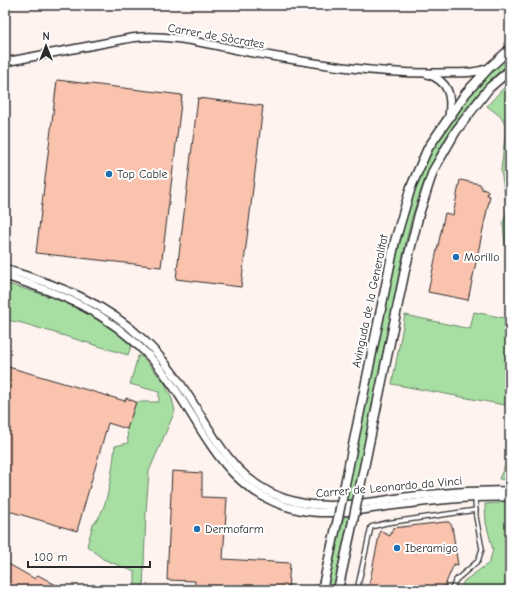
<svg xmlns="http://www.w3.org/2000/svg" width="515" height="595" viewBox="0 0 515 595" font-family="'Comic Neue',sans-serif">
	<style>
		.green { fill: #a7dfa3; stroke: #698567 }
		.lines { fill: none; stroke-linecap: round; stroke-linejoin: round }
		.stream { stroke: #5a8a92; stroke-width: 2.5 }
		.building { fill: #fac3ae; stroke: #2b2b2b }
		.service-casing { stroke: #2b2b2b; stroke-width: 6 }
		.minor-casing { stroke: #2b2b2b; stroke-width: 10 }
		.tertiary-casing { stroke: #2b2b2b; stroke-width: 11 }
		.service { stroke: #fff; stroke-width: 3.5 }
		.minor { stroke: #fff; stroke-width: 7 }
		.tertiary { stroke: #fff; stroke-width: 8 }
		.tertiary-bridge-casing { stroke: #2b2b2b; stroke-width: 11; stroke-linecap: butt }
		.tertiary-bridge { stroke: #fff; stroke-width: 8 }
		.poi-dot { fill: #1f6fb2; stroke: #fff; stroke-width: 1.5 }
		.labels { text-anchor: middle; stroke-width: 4; stroke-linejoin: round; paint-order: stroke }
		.street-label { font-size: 12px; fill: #2b2b2b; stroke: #fff }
		.poi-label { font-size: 12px; fill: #2b2b2b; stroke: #fff; text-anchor: start }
	</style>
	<rect width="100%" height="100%" fill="#fef3ef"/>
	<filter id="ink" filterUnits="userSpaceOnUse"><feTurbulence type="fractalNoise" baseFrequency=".025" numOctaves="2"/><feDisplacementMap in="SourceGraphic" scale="8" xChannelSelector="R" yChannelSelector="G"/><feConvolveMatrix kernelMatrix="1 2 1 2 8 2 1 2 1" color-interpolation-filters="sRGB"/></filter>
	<g filter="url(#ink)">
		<g class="green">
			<path d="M510,55V62C466,99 433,150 416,205C409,224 406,244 401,264C393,301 386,339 378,376C364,448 349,519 333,590H327L388,297C396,260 403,223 416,188C434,136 469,90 510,55Z"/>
			<path d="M510,81V253L505,244L503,223L507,210L501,170L505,136V125L501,117L487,106Z"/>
			<path d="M5,283C27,290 51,296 72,306C93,316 113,329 133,341L128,355L22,323L7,320L5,321Z"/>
			<path d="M474,312L510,319V406L392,384L405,315L470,329Z"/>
			<path d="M138,356H141L165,383L172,399L175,411L149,471L146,512L143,590H135V572L103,559L87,546L93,524C108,513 113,465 115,446L128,443L127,429L136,402H159V392L130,384Z"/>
			<path d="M510,453V590H460L464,581L489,563L493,550L486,523L485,504L500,503L509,480L499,479Z"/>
		</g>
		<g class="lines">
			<path class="stream" d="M509,590L510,589"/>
		</g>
		<g class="building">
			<path d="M57,80L182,95L161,267L36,253Z"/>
			<path d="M198,98L263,106L241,287L176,279Z"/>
			<path d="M460,180L480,184L482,189L488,191L487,195L490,196L468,300L428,292L445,213L453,215Z"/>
			<path d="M5,366L125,401L126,398L136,402L127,429L108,423L77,531L5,510Z"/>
			<path d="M172,471L202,473V497L227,498L223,559L290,563L288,590H195V581L167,580Z"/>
			<path d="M445,522H449L452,526L458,565L454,564L443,590H368L380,531L390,536L393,528Z"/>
			<path d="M5,562L35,579L38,575L65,590H5Z"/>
		</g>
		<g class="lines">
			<g class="service-casing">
				<g id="service">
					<path d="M357,590L371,527L386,523L476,510"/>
					<path d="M451,590L456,580L478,561L482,549L476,517L475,497"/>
				</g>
			</g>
			<g class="minor-casing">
				<g id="minor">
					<path d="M5,62L131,38C170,33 210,45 248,52C311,63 374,74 438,73C456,72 471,75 489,68"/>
					<path d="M427,74C449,81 452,96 449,116"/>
					<path d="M5,269C58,285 105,302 145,341C165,360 181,383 195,406C221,449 243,490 297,502C331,510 370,502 405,497C440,493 475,490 510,491"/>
					<path d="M5,276C62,294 106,311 148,355C201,409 214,493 300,510C329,516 360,510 390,506C430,501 470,496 510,497"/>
				</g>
			</g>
			<g class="tertiary-casing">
				<g id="tertiary">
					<path d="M360,487L405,270L419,214L433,171L456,131L489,88L510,70"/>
					<path d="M344,489L395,241L411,187L428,148L466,93L489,68L510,49"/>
					<path d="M322,590L337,523"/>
					<path d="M338,590L353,521"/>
				</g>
			</g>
			<use href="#service" class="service"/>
			<use href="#minor" class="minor"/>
			<use href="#tertiary" class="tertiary"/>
			<g class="tertiary-bridge-casing">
				<g id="tertiary-bridge">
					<path d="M353,521L360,487"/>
					<path d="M337,523L344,489"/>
				</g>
			</g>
			<use href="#tertiary-bridge" class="tertiary-bridge"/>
		</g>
	</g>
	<g class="poi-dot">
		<circle cx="109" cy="174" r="4"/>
		<circle cx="456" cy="257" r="4"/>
		<circle cx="197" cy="529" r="4"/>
		<circle cx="397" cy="548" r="4"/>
	</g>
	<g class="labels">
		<g class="street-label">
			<text transform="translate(216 36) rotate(10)" y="4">Carrer de Sòcrates</text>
			<text transform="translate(370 301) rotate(-78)" y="4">Avinguda de la Generalitat</text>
			<text transform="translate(389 487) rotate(-5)" y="4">Carrer de Leonardo da Vinci</text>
		</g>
		<g class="poi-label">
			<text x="117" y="178">Top Cable</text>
			<text x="464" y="261">Morillo</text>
			<text x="205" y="533">Dermofarm</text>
			<text x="405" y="552">Iberamigo</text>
		</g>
	</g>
	<rect width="515" height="595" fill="none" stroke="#fff" stroke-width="20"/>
	<rect x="10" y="10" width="495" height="575" fill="none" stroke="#2b2b2b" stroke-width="1.5" filter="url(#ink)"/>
	<g transform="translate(46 46)" stroke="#ffffff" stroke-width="3" paint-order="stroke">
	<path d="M0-3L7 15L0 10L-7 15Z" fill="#2b2b2b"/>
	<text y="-6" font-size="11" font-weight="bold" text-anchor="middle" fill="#2b2b2b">N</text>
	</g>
	<path d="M28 561v6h122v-6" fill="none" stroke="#2b2b2b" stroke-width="2"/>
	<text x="34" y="561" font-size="12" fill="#2b2b2b" stroke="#ffffff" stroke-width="3" paint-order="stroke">100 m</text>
</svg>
